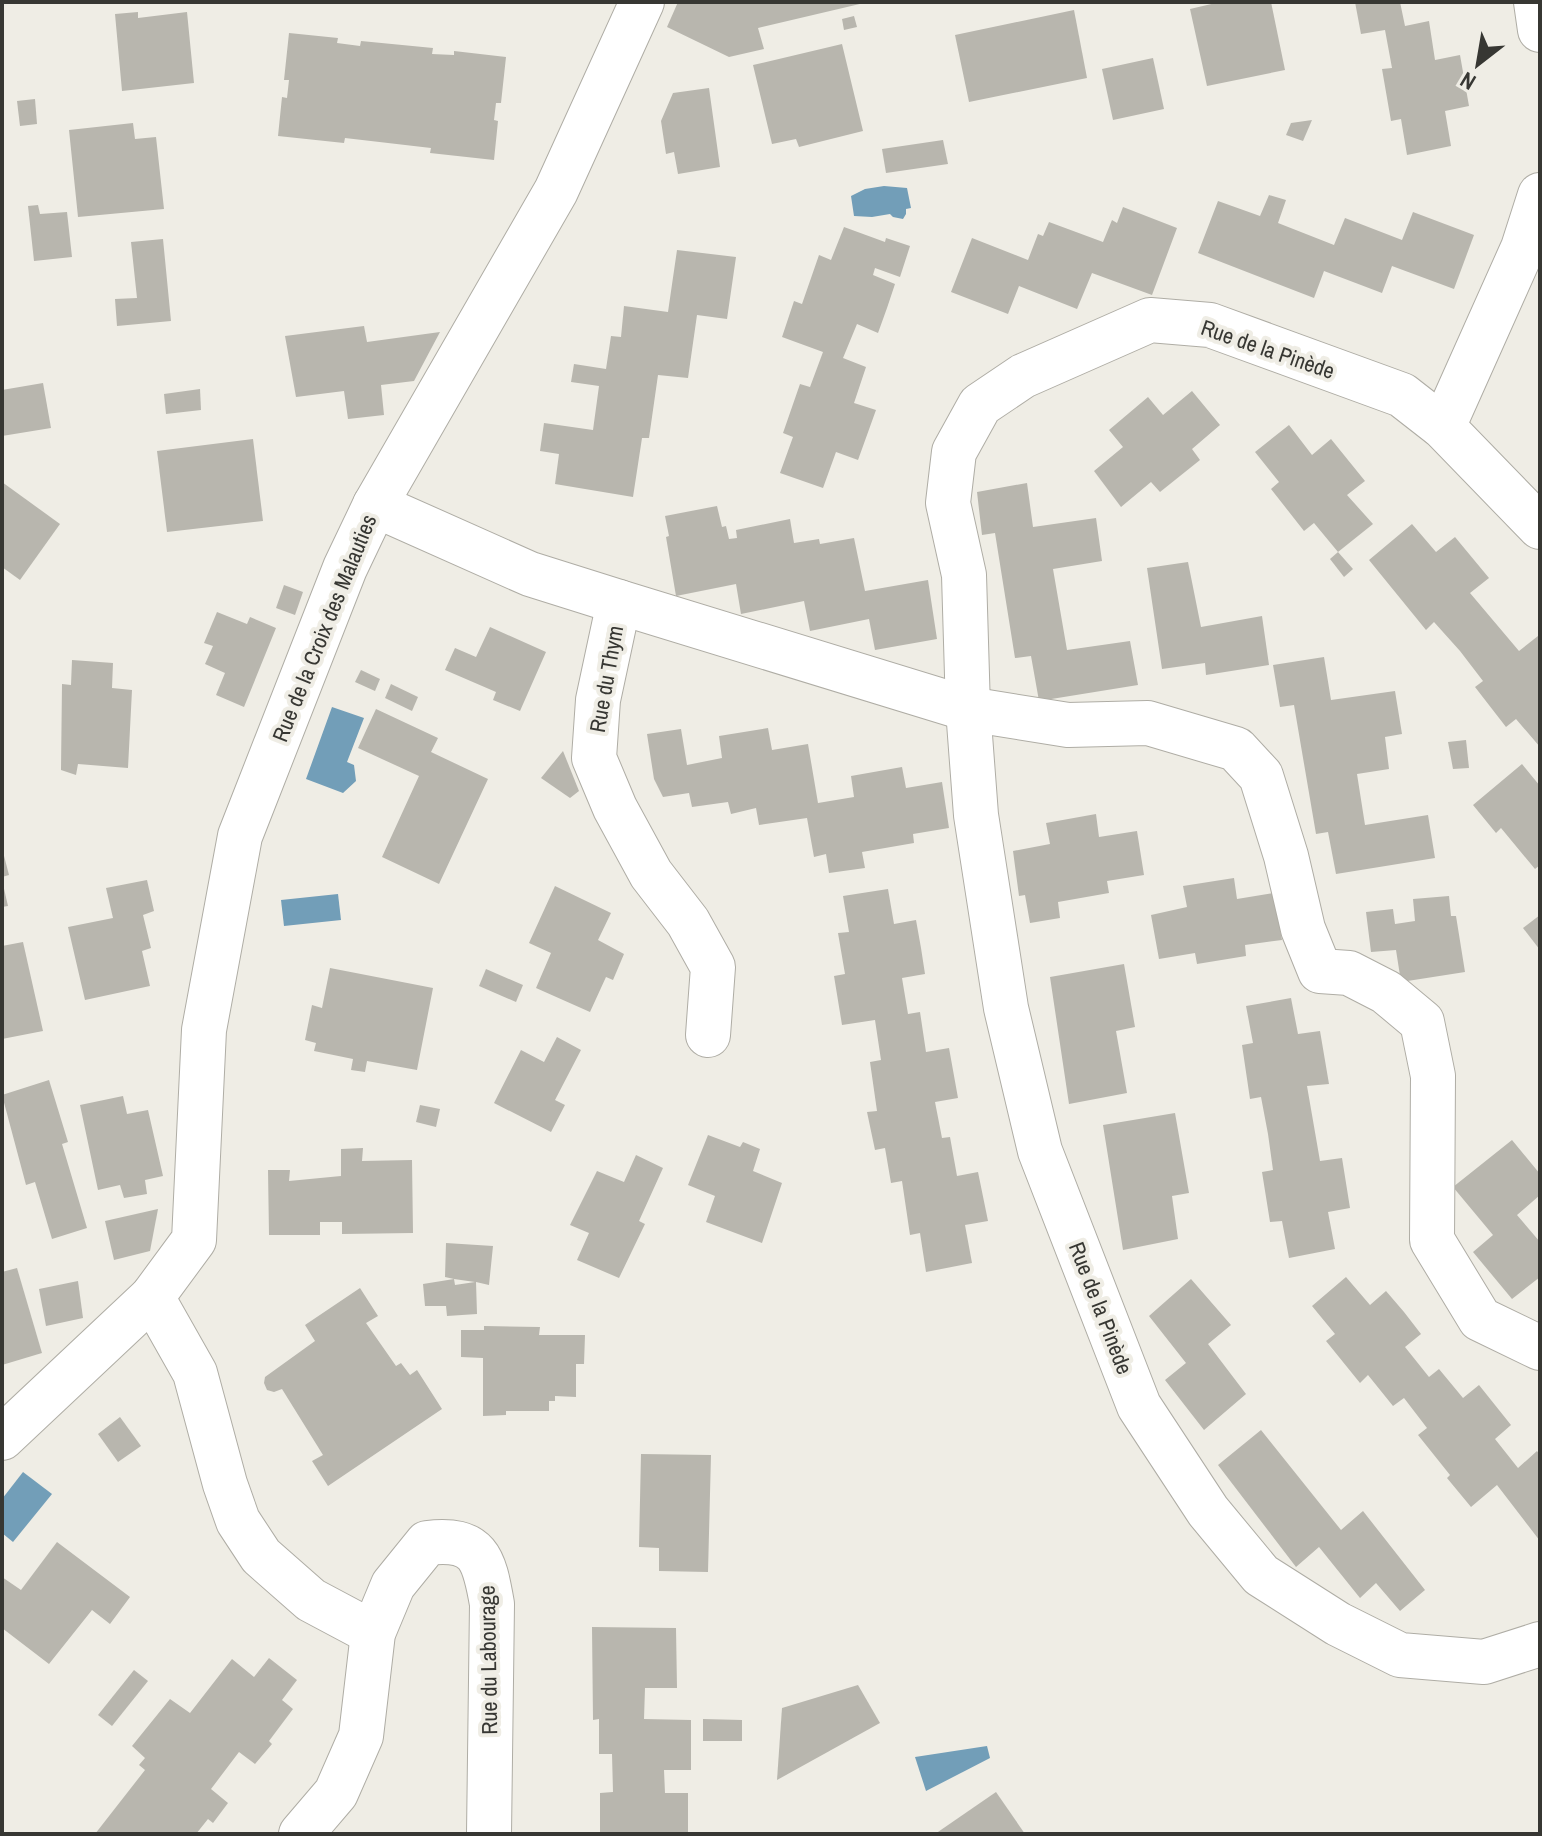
<svg xmlns="http://www.w3.org/2000/svg" width="1542" height="1836" viewBox="0 0 1542 1836" font-family="'Archivo Narrow',sans-serif">
	<style>
		.water { fill: #729eb8 }
		.building { fill: #b8b6ae; fill-rule: evenodd }
		.lines { fill: none; stroke-linecap: round; stroke-linejoin: round }
		.minor-casing { stroke: #afada5; stroke-width: 46 }
		.minor { stroke: #fff; stroke-width: 44 }
		.labels { text-anchor: middle; stroke-width: 8; stroke-linejoin: round; paint-order: stroke }
		.street-label { font-size: 22px; fill: #373733; stroke: #efede5 }
	</style>
	<rect width="100%" height="100%" fill="#efede5"/>
	<g class="water">
		<path d="M884,186L907,188L911,208L906,209V214L903,219L893,217L890,214L872,217L854,216L851,196L865,189Z"/>
		<path d="M332,707L364,718L347,762L354,765L356,781L343,793L306,779Z"/>
		<path d="M338,894L341,920L284,926L281,900Z"/>
		<path d="M23,1472L52,1494L13,1542L2,1533V1499Z"/>
		<path d="M987,1746L990,1758L926,1791L915,1757Z"/>
	</g>
	<g class="building">
		<path d="M678,2H864V3L758,28L764,49L729,57L667,27Z"/>
		<path d="M1220,2H1271L1285,70L1207,86L1190,9Z"/>
		<path d="M1355,2H1400L1405,26L1429,21L1435,60L1460,55L1469,106L1445,111L1451,146L1407,155L1401,119L1391,121L1382,69L1392,68L1385,30L1361,34Z"/>
		<path d="M1074,10L1087,78L969,102L955,35Z"/>
		<path d="M138,12V18L187,12L194,83L122,91L115,14Z"/>
		<path d="M854,16L857,27L844,30L842,19Z"/>
		<path d="M289,33L338,38L337,43L360,46L361,41L433,48L432,54L454,55V51L506,57L501,103H496L494,120L498,121L494,160L430,153L431,148L345,138L344,143L278,136L282,97L287,98L289,80H284Z"/>
		<path d="M842,44L863,131L799,147L796,139L772,144L753,65Z"/>
		<path d="M1153,58L1164,109L1113,120L1102,69Z"/>
		<path d="M709,88L720,167L678,174L674,152L666,154L661,121L673,93Z"/>
		<path d="M35,99L37,124L20,126L17,101Z"/>
		<path d="M1312,120L1303,141L1286,135L1291,123Z"/>
		<path d="M133,123L135,139L156,137L164,209L78,217L69,130Z"/>
		<path d="M943,140L948,164L886,173L882,149Z"/>
		<path d="M1269,195L1286,200L1278,223L1334,245L1345,218L1402,240L1413,212L1474,235L1454,289L1392,266L1382,293L1324,271L1314,298L1198,253L1218,201L1260,216Z"/>
		<path d="M38,205L40,214L67,212L72,257L34,261L28,206Z"/>
		<path d="M1123,207L1177,228L1152,295L1092,273L1077,309L1019,286L1008,314L951,292L972,238L1028,260L1038,234L1043,236L1049,222L1103,242L1112,220L1117,223Z"/>
		<path d="M844,227L885,242L886,238L910,246L900,277L875,268L873,275L895,284L887,308L878,333L857,324L843,358L866,367L854,403L876,410L858,460L836,452L823,488L780,473L793,437L783,433L800,384L810,387L823,352L782,337L794,301L802,304L819,255L831,260Z"/>
		<path d="M163,239L171,321L117,326L115,299L137,298L131,242Z"/>
		<path d="M677,250L736,257L727,319L697,315L688,378L658,375L649,438H642L633,497L555,484L559,454L540,451L544,423L593,430L599,386L571,382L574,364L606,369L611,336L621,337L624,306L668,312Z"/>
		<path d="M364,326L367,342L440,332L414,381L381,385L384,415L348,419L344,391L296,397L285,336Z"/>
		<path d="M43,383L51,428L2,436V390Z"/>
		<path d="M200,389L201,410L166,414L164,394Z"/>
		<path d="M1192,391L1220,425L1192,449L1200,460L1160,492L1151,482L1121,507L1094,471L1123,447L1109,430L1148,397L1163,415Z"/>
		<path d="M1289,425L1312,455L1331,439L1365,481L1347,495L1373,524L1338,552L1314,523L1304,531L1271,489L1279,482L1255,452Z"/>
		<path d="M253,439L263,521L167,532L157,451Z"/>
		<path d="M2,482L60,524L20,580L2,567Z"/>
		<path d="M1027,483L1033,527L1096,518L1102,561L1053,569L1067,650L1130,641L1138,685L1039,701L1031,656L1015,658L995,533L982,535L977,492Z"/>
		<path d="M717,506L722,527L726,526L729,539L737,538L736,530L790,519L794,543L819,539L820,544L854,538L865,591L928,580L937,639L875,650L869,619L810,631L804,601L741,614L736,584L676,596L666,537L669,536L665,516Z"/>
		<path d="M1412,524L1436,552L1455,537L1489,578L1470,593L1519,651L1538,636L1540,639V747L1516,719L1506,727L1475,687L1483,681L1460,651L1434,622L1426,630L1369,560Z"/>
		<path d="M1338,552L1353,569L1344,577L1330,559Z"/>
		<path d="M1188,562L1201,627L1262,616L1269,665L1206,675L1205,663L1162,669L1147,568Z"/>
		<path d="M284,585L303,592L295,615L276,608Z"/>
		<path d="M217,612L247,624L250,617L276,628L244,707L216,695L225,673L205,664L213,646L204,643Z"/>
		<path d="M490,627L546,652L520,711L493,700L496,692L445,670L455,648L476,657Z"/>
		<path d="M1324,657L1331,700L1395,691L1402,734L1385,737L1389,769L1357,774L1365,825L1428,815L1435,858L1336,874L1328,832L1316,834L1294,705L1280,707L1273,665Z"/>
		<path d="M72,660L113,663L112,688L132,690L128,768L78,764L76,775L61,770L62,684L71,685Z"/>
		<path d="M361,670L380,679L375,691L355,682Z"/>
		<path d="M391,684L418,697L412,711L385,698Z"/>
		<path d="M376,709L438,738L431,752L488,779L439,884L382,857L419,776L358,748Z"/>
		<path d="M768,728L772,750L808,744L818,803L854,797L851,776L902,767L906,788L942,782L949,828L913,834L914,843L862,852L865,868L829,873L826,854L814,857L807,818L759,825L756,808L731,814L728,802L692,807L689,793L663,797L654,779L647,734L681,729L687,765L722,758L719,736Z"/>
		<path d="M1466,740L1469,768L1453,769L1448,742Z"/>
		<path d="M563,751L579,791L570,798L541,778Z"/>
		<path d="M1522,764L1540,786V865L1535,869L1501,828L1496,833L1473,805Z"/>
		<path d="M1096,814L1099,837L1137,831L1144,875L1107,881L1109,893L1058,902L1060,918L1030,923L1025,895L1019,896L1013,851L1050,844L1046,823Z"/>
		<path d="M2,848L9,875L2,877Z"/>
		<path d="M1234,878L1237,899L1274,893L1282,940L1245,945L1246,956L1197,964L1195,953L1159,959L1151,915L1187,907L1183,886Z"/>
		<path d="M2,880L8,906L2,907Z"/>
		<path d="M147,880L154,911L143,915L151,948L142,951L150,986L85,1000L68,927L113,918L106,888Z"/>
		<path d="M555,886L611,913L598,940L624,954L613,980L606,977L590,1012L536,988L551,953L529,943Z"/>
		<path d="M888,889L894,924L916,920L921,948L925,974L902,978L908,1014L920,1012L926,1052L949,1048L958,1098L935,1102L942,1138L950,1137L957,1176L978,1172L988,1221L965,1225L972,1263L926,1272L920,1233L910,1235L902,1181L891,1183L885,1148L875,1150L867,1112L877,1111L870,1062L881,1060L875,1020L842,1025L834,976L845,974L838,933L849,932L843,896Z"/>
		<path d="M1449,896L1451,916H1456L1465,972L1401,982L1396,950L1371,952L1366,912L1393,909L1395,924L1415,921L1413,899Z"/>
		<path d="M1540,915V950L1523,928Z"/>
		<path d="M23,942L43,1031L2,1039V946Z"/>
		<path d="M1124,964L1135,1027L1116,1031L1127,1093L1069,1104L1050,977Z"/>
		<path d="M330,968L433,988L417,1070L367,1061L365,1072L351,1070L353,1059L314,1051L316,1043L305,1040L312,1005L322,1008Z"/>
		<path d="M486,969L523,985L516,1002L479,986Z"/>
		<path d="M1291,998L1298,1034L1320,1031L1329,1084L1307,1086L1320,1161L1342,1158L1350,1208L1328,1212L1335,1249L1289,1258L1282,1221L1270,1222L1262,1172L1273,1170L1268,1134L1261,1097L1250,1099L1242,1045L1253,1043L1246,1006Z"/>
		<path d="M557,1037L581,1050L555,1100L565,1105L551,1132L494,1103L521,1050L544,1062Z"/>
		<path d="M49,1080L68,1142L62,1144L87,1228L52,1239L35,1182L26,1185L2,1095Z"/>
		<path d="M123,1096L127,1114L148,1110L163,1176L145,1180L147,1194L124,1198L120,1185L98,1190L80,1105Z"/>
		<path d="M420,1105L440,1109L436,1127L416,1122Z"/>
		<path d="M1175,1113L1189,1193L1172,1196L1178,1239L1123,1250L1103,1125Z"/>
		<path d="M708,1135L740,1147L743,1142L760,1149L753,1171L782,1183L762,1243L706,1222L715,1196L688,1185Z"/>
		<path d="M1512,1140L1540,1174V1195L1517,1215L1540,1242V1277L1512,1299L1473,1252L1493,1235L1453,1187Z"/>
		<path d="M363,1148L362,1161L412,1160L413,1233L342,1234V1222H320V1235H269L268,1170H290L289,1181L341,1176V1149Z"/>
		<path d="M636,1155L663,1168L639,1221L645,1224L619,1278L577,1260L589,1233L570,1225L597,1171L624,1182Z"/>
		<path d="M158,1209L150,1251L114,1260L105,1221Z"/>
		<path d="M446,1243L493,1246L489,1285L476,1282L477,1314L447,1316L446,1306H425L423,1284L454,1279L445,1277ZM454,1279L475,1282L455,1285Z"/>
		<path d="M17,1268L42,1353L2,1365V1272Z"/>
		<path d="M1346,1277L1370,1305L1386,1291L1404,1312L1421,1334L1405,1347L1429,1377L1439,1369L1463,1398L1479,1385L1511,1425L1495,1439L1518,1468L1537,1451L1540,1455V1541L1497,1485L1471,1507L1447,1478L1450,1475L1418,1435L1427,1428L1404,1398L1393,1406L1368,1375L1360,1383L1326,1341L1335,1334L1312,1306Z"/>
		<path d="M1191,1279L1231,1325L1208,1344L1246,1394L1204,1430L1165,1380L1186,1363L1149,1316Z"/>
		<path d="M78,1281L83,1318L46,1326L39,1289Z"/>
		<path d="M360,1288L378,1316L366,1323L396,1366L401,1363L410,1375L417,1370L442,1409L328,1486L312,1461L323,1455L282,1389L274,1392L267,1390L264,1383L265,1377L315,1341L305,1325Z"/>
		<path d="M484,1326L540,1327L539,1335H585L584,1364H576V1397L555,1396V1401H549V1411H506V1415L483,1416V1358L461,1357V1330H484Z"/>
		<path d="M120,1417L141,1446L118,1462L98,1434Z"/>
		<path d="M1261,1430L1341,1530L1363,1511L1425,1590L1400,1611L1376,1583L1360,1598L1319,1547L1296,1567L1218,1465Z"/>
		<path d="M641,1454L711,1455L708,1572L659,1571V1548L639,1547Z"/>
		<path d="M57,1542L130,1597L110,1624L92,1610L49,1664L2,1628V1577L21,1590Z"/>
		<path d="M592,1627L676,1628L677,1688H645L644,1719L691,1720V1770H664L665,1793H688V1834H600V1793L613,1792L612,1754H599V1719L593,1720Z"/>
		<path d="M269,1658L297,1680L282,1700L293,1709L269,1741L272,1744L255,1764L239,1752L211,1789L228,1803L213,1823L208,1819L196,1834H95L145,1770L139,1765L145,1758L132,1746L170,1699L190,1713L232,1659L254,1677Z"/>
		<path d="M134,1670L148,1681L112,1726L98,1715Z"/>
		<path d="M858,1685L880,1723L777,1780L782,1708Z"/>
		<path d="M703,1719L742,1720V1741H703Z"/>
		<path d="M996,1792L1025,1834H935Z"/>
	</g>
	<g class="lines">
		<g class="minor-casing">
			<g id="minor">
				<path d="M1536,2L1540,30"/>
				<path d="M1443,427L1523,248L1540,195"/>
				<path d="M375,505L530,574L619,602L598,700L594,758L615,808L651,874L688,922L713,967L708,1035"/>
				<path d="M1540,527L1443,427L1402,395L1210,325L1150,320L1023,376L980,405L954,452L948,503L964,575L968,709L976,815L1006,1008L1040,1151L1139,1406L1208,1511L1261,1575L1338,1624L1400,1655L1484,1662L1540,1644"/>
				<path d="M619,602L968,709L1068,725L1148,723L1236,749L1261,776L1286,856L1303,929L1320,971L1349,973L1386,992L1422,1022L1433,1076L1432,1240L1480,1319L1540,1348"/>
				<path d="M152,1297L195,1373L225,1484L238,1521L261,1556L311,1600L373,1633"/>
				<path d="M2,1438L152,1297L194,1240L204,1030L240,836L345,568L375,505L556,191L642,2"/>
				<path d="M301,1834L336,1793L361,1736L373,1633L393,1585L427,1543C479,1537 484,1558 492,1604L489,1834"/>
			</g>
		</g>
		<use href="#minor" class="minor"/>
	</g>
	<g class="labels">
		<g class="street-label">
			<text transform="translate(1268 349) rotate(19)" y="8">Rue de la Pinède</text>
			<text transform="translate(324 628) rotate(-68)" y="8">Rue de la Croix des Malauties</text>
			<text transform="translate(606 679) rotate(-80)" y="8">Rue du Thym</text>
			<text transform="translate(1101 1308) rotate(69)" y="8">Rue de la Pinède</text>
			<text transform="translate(488 1660) rotate(-91)" y="8">Rue du Labourage</text>
		</g>
	</g>
	<rect width="1542" height="1836" fill="none" stroke="#373733" stroke-width="8"/>
	<g transform="translate(1478 64) rotate(211)" stroke="#efede5" stroke-width="6" paint-order="stroke">
	<path d="M0-6L14 30L0 20L-14 30Z" fill="#373733"/>
	<text y="-12" font-size="22" font-weight="bold" text-anchor="middle" fill="#373733">N</text>
	</g>
</svg>
